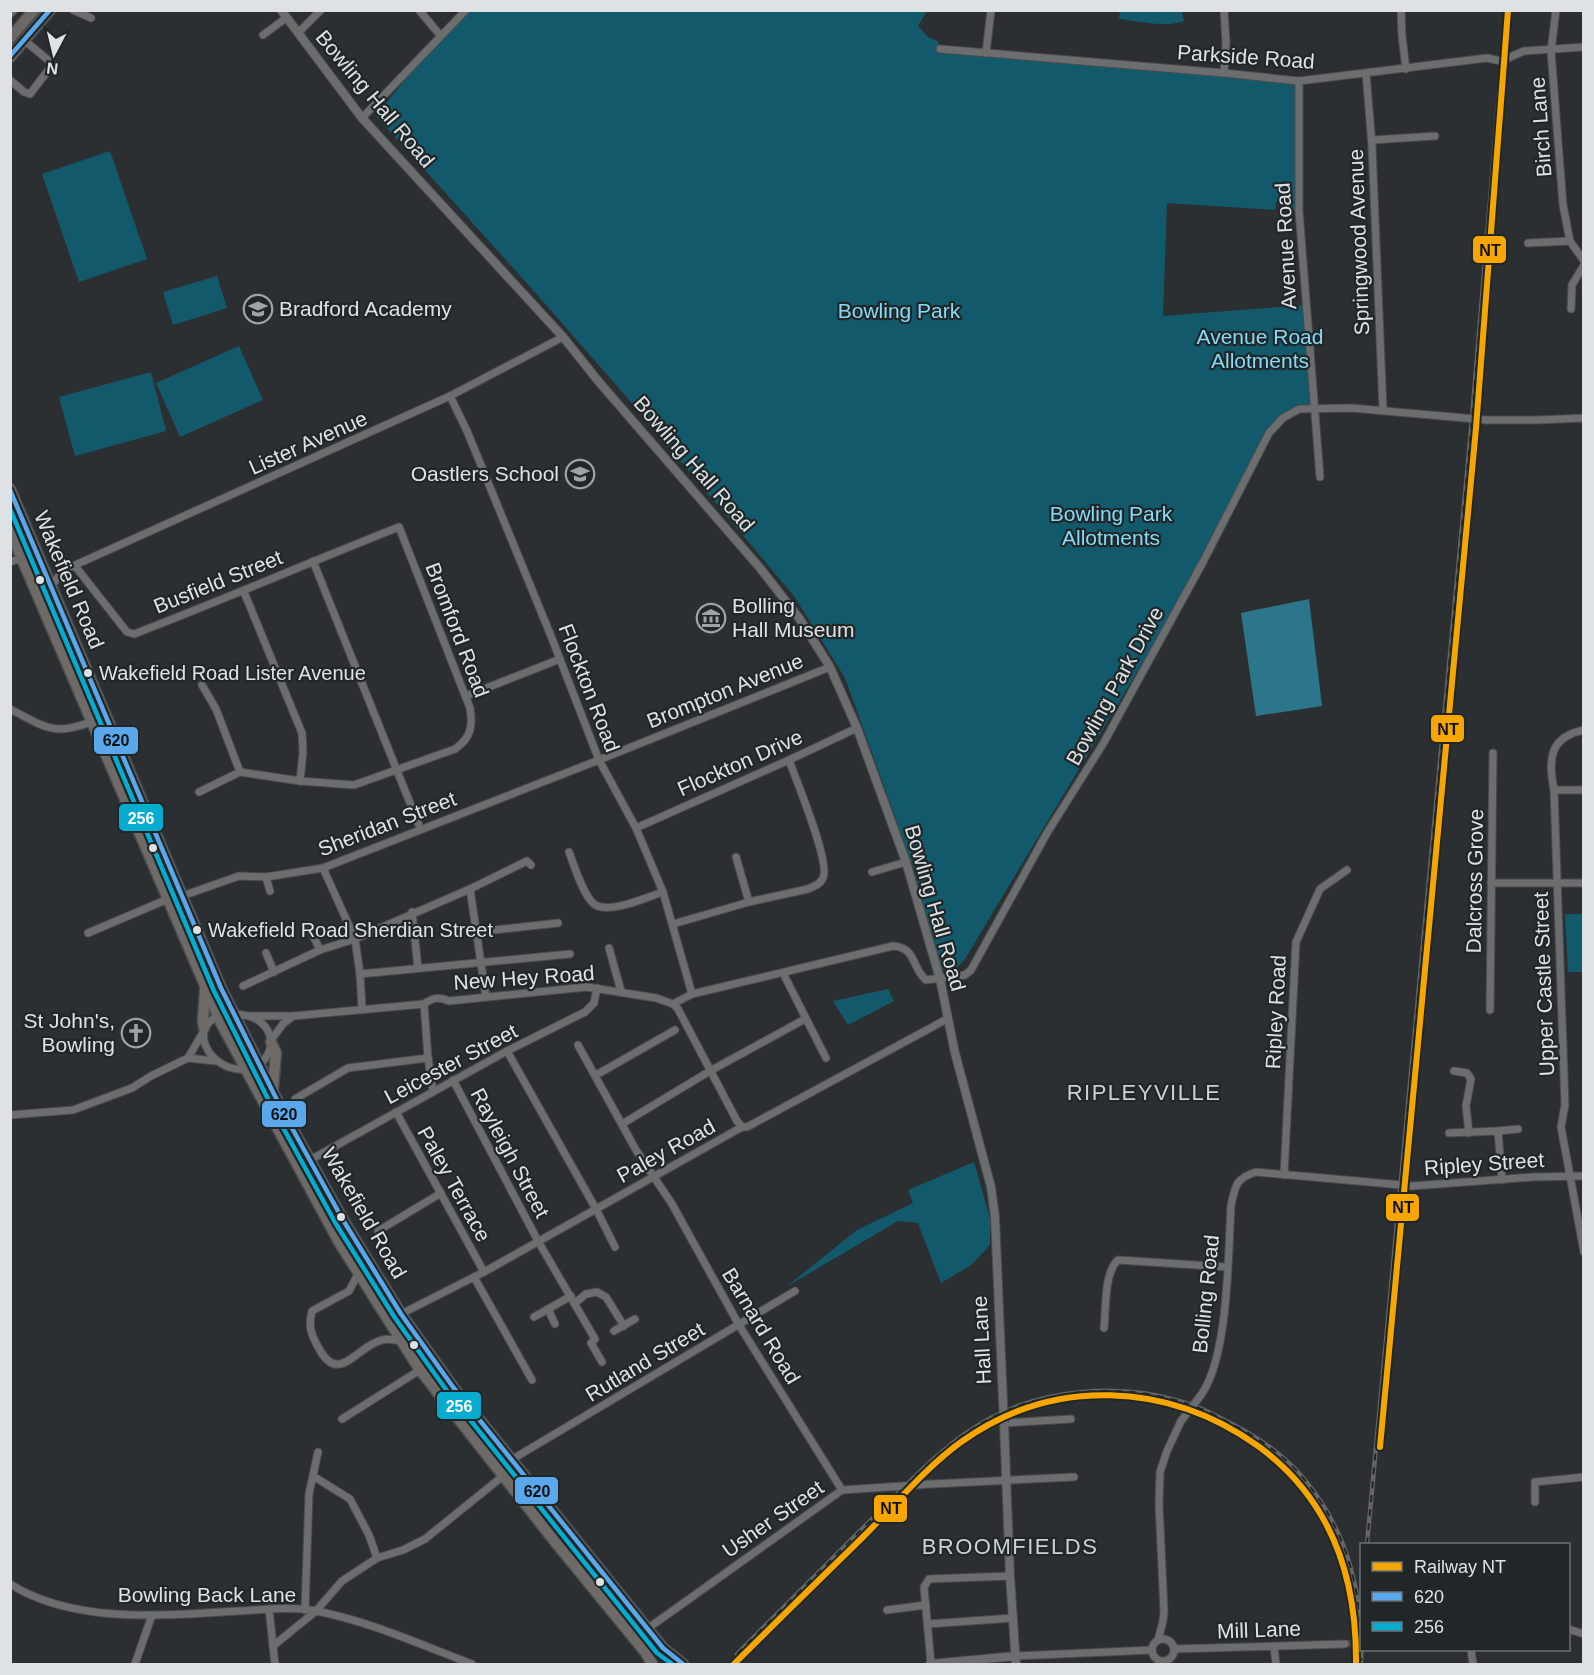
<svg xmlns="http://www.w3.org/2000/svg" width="1594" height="1675" viewBox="0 0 1594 1675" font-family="Arial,sans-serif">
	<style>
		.green { fill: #13596c }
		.water { fill: #2c768c }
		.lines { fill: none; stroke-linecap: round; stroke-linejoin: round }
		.minor-tunnel { stroke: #474a4c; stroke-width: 7; stroke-dasharray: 7 3.5; stroke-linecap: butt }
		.minor-casing { stroke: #494c4d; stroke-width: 9 }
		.tertiary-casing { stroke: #494c4d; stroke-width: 10 }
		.primary-casing { stroke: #494c4d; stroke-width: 13 }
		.trunk-casing { stroke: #494c4d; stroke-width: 13 }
		.minor { stroke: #6b6d6e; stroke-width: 7 }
		.tertiary { stroke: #6b6d6e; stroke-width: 8 }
		.primary { stroke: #6e6a68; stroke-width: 10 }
		.trunk { stroke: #6d6866; stroke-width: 10 }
		.rail-casing { stroke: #636567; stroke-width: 4.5 }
		.rail { stroke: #212728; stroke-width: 2; stroke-dasharray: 7; stroke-linecap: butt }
		.minor-bridge-casing { stroke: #494c4d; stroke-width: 9; stroke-linecap: butt }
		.tertiary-bridge-casing { stroke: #494c4d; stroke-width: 10; stroke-linecap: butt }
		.minor-bridge { stroke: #6b6d6e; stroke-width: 7 }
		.tertiary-bridge { stroke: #6b6d6e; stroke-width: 8 }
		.bus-1-casing { stroke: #212728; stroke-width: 9 }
		.bus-2-casing { stroke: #212728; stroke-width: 9 }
		.bus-1 { stroke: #5aa8eb; stroke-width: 4.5 }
		.bus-2 { stroke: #06acd0; stroke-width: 4.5 }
		.rail-1-casing { stroke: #212728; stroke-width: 10 }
		.rail-1 { stroke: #f7a600; stroke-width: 6 }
		.bus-dot { fill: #dfe2e4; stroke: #212728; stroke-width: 2 }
		.labels { text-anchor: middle; stroke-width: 4.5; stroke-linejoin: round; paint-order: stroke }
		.bus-label { font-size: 20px; fill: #dfe2e4; stroke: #212728; text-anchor: start }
		.street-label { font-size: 21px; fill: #dfe2e4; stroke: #212728 }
		.poi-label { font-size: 21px; fill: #dfe2e4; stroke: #212728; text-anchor: start }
		.park-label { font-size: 21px; fill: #85dbf7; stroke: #212728 }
		.neighbourhood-label { font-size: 22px; letter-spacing: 1.5px; fill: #cad1d3; stroke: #212728 }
		.line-badge { stroke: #212728; stroke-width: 2 }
		.badge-label { font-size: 16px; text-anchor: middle; font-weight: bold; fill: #fff }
		.pale-badge-label { font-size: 16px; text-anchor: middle; font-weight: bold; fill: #111 }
	</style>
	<rect width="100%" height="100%" fill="#2c2f31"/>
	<g class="green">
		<path d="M466,10L927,11L918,26L928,37L938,41L940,49L1299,81V211H1291L1290,202H1276L1275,210L1167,203L1163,316L1306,305L1315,408L1299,409L1269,433L1191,582L965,959L955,969L940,970L915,872L845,678L794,596L624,394L525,281L376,116L440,35Z"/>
		<path d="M1120,10L1182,11L1184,21C1168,28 1136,21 1119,19Z"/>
		<path d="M110,151L147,259L79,282L42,174Z"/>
		<path d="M217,276L227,308L173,325L163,292Z"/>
		<path d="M239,346L263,400L180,437L156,383Z"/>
		<path d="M151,372L166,431L75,456L59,397Z"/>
		<path d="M1565,914H1583V972H1568Z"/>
		<path d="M888,989L894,1001L848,1025L833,1001Z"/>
		<path d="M974,1162L990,1218V1245L971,1265L941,1283L918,1223L898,1221L786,1287L857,1230L913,1203L908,1190Z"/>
	</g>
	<path class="water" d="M1309,599L1322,706L1256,716L1241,613Z"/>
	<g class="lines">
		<path class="minor-tunnel" d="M1345,1644L1362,1642"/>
		<g class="minor-casing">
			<g id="minor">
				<path d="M73,10L91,18"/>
				<path d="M419,10L440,35"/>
				<path d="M1224,10L1226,42L1224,73"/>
				<path d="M1401,10L1402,36L1406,69"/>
				<path d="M1556,10L1551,51L1563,205L1570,241L1584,261"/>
				<path d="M10,14L14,10"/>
				<path d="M298,33L321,10"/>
				<path d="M263,35L286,18"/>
				<path d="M940,49L1224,73L1299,81L1487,58L1501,61L1524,51L1584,47"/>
				<path d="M986,53L991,10"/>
				<path d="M1366,73L1372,146L1383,409"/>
				<path d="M10,80L24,92L30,94L53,64L25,41"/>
				<path d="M1299,81V211L1320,477"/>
				<path d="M362,118L466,10"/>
				<path d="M1372,140L1435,136"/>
				<path d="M1528,243L1570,241"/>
				<path d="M1571,309L1572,285L1584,265"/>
				<path d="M450,396L467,431L551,636L599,760L636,828L663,892L692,994"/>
				<path d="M1487,420H1537L1584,418"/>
				<path d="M313,561L420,828"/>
				<path d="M10,562L23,558"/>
				<path d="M75,566L127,632L134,634C223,600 310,562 399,527L470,708C473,726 471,738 455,749L354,785L300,781L240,772L199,792"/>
				<path d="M51,587L62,571L450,396L563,337"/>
				<path d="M244,592L302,733L303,752L300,781"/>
				<path d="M202,685L216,709L240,772"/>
				<path d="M466,696L560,659"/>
				<path d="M10,709C45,727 54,737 93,721"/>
				<path d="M1584,730C1549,737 1548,760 1554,790L1565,1105L1561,1127L1584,1252"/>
				<path d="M1554,790H1584"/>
				<path d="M636,828L789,760L857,728"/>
				<path d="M569,852C574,865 583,895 594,904C608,915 647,897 663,892"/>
				<path d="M736,857L749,902"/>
				<path d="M323,868L355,939L360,974L362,1008"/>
				<path d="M872,872L906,862"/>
				<path d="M266,877L270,891"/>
				<path d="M1491,883H1584"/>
				<path d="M470,889L486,997"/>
				<path d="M182,896L239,876L266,877L323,868L599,760L830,667"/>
				<path d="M412,912L418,968"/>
				<path d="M673,924L749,902L808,889C814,886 820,885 823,878C831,863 796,780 789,760"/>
				<path d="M309,927L320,950"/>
				<path d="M476,932L558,923"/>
				<path d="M88,933L168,899"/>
				<path d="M609,948L621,991"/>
				<path d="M266,953L274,972"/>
				<path d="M783,973L826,1058"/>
				<path d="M360,974L570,954"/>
				<path d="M243,986L320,950L355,939L470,889L527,861L531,865"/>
				<path d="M424,1004L428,1058L433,1091"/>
				<path d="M673,1004L692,994L893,946C917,948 911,967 926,980L965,975L971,970L1047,833L1103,744L1203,562L1269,433L1283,418L1299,409L1351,408L1442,416"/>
				<path d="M1490,1010L1493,753"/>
				<path d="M229,1014C238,1014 249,1015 256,1019C281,1033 272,1066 246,1069C209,1074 181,1020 229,1014Z"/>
				<path d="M249,1016H293L424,1004C433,998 438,996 449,1001L587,987L656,998L673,1004L678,1009L737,1121L742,1127"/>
				<path d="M271,1040L283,1024L293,1016"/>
				<path d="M578,1045L636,1150L672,1204L739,1325L842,1490"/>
				<path d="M507,1051L596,1209L615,1247"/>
				<path d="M188,1058L202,1034"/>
				<path d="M1454,1071L1467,1073L1471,1079L1466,1106L1469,1133"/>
				<path d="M596,1075L675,1030"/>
				<path d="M453,1080L538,1241L595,1339L591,1343L602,1362"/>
				<path d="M295,1099L348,1068L428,1058"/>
				<path d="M396,1112L484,1272"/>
				<path d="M10,1115L73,1110L132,1088L151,1076L188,1058L216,1061"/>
				<path d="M622,1124L710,1071L805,1019"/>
				<path d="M1498,1131L1518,1129"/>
				<path d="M1449,1133L1498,1131L1502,1180"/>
				<path d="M310,1160L507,1051L585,1012L594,1003L597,988"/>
				<path d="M1284,1175L1296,942L1320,889L1347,870"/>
				<path d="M1412,1186L1534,1177L1584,1176"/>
				<path d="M378,1231L441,1193"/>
				<path d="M358,1274L349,1291L312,1311C308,1326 311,1334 318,1347C339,1387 356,1346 382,1340C388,1338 394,1340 400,1341"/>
				<path d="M474,1277L532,1380"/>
				<path d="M575,1303L586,1294L597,1292L606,1297L624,1326"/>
				<path d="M548,1309L555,1324"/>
				<path d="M401,1314L484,1272L742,1127H747L947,1019"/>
				<path d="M534,1317L571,1296"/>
				<path d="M1104,1328C1106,1309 1104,1272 1118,1260L1227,1267"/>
				<path d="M614,1331L635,1319"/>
				<path d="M1198,1399C1229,1363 1228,1254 1231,1206C1235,1186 1236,1178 1256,1172L1391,1184"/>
				<path d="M342,1419L420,1370"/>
				<path d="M1004,1423L1071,1419"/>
				<path d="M511,1460L795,1291"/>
				<path d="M313,1476L350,1499L369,1535L377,1558"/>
				<path d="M932,1484L1074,1477"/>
				<path d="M1535,1502V1482L1584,1477"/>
				<path d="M10,1584C75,1625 166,1615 238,1611C264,1610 291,1606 316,1611C369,1621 421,1645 472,1664"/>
				<path d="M269,1609L275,1664"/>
				<path d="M305,1610L309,1494L318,1452"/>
				<path d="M887,1610L926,1605"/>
				<path d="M928,1624L1013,1618"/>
				<path d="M647,1629L842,1490L888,1487"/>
				<path d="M1568,1629L1584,1634"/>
				<circle cx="1163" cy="1650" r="11"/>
				<path d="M1158,1640L1163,1621L1164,1611L1159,1504L1160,1472L1167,1451L1181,1421"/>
				<path d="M273,1646L316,1611L342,1581L377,1558L403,1550L425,1539L503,1476"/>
				<path d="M1274,1647L1276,1664"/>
				<path d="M1174,1649L1345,1644"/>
				<path d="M1471,1650L1473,1664"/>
				<path d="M1016,1656L1152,1650"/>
				<path d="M135,1664L152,1615"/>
				<path d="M931,1664L924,1587L929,1579L1010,1576"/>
			</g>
		</g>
		<g class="tertiary-casing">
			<g id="tertiary">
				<path d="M281,10L362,118L563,337L599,382L760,568L799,618L830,667L857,728L906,862L940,979L955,1053L991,1187L995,1217L1003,1402"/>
				<path d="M1004,1423L1010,1576L1016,1664"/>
				<path d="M930,1664L1016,1656"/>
			</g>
		</g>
		<g class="primary-casing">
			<g id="primary">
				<path d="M10,489L221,988L282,1110L343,1220L401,1314L453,1387L663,1648L683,1664"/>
				<path d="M10,531L222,1025L339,1242L420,1370L556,1543L646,1653L652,1664"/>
				<path d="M204,1028L203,1021L205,990"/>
				<path d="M271,1042L276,1053L273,1088"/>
			</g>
		</g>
		<g class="trunk-casing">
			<g id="trunk">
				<path d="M10,38L34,10"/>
				<path d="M10,57L50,10"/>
			</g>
		</g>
		<use href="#minor" class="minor"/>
		<use href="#tertiary" class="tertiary"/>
		<use href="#primary" class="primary"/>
		<use href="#trunk" class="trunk"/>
		<g class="rail-casing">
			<g id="rail">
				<path d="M1367,1544L1471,430L1499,92"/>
				<path d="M737,1654C782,1609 827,1564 872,1519C908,1484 944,1443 989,1419C1045,1389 1118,1383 1179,1401C1198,1406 1215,1415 1232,1424C1259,1438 1285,1456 1304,1479C1348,1532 1363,1593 1361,1661"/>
			</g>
		</g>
		<use href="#rail" class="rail"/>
		<g class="minor-bridge-casing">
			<g id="minor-bridge">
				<path d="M1442,416L1487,420"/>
				<path d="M1391,1184L1412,1186"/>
				<path d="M1181,1421L1198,1399"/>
				<path d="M888,1487L932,1484"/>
			</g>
		</g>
		<g class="tertiary-bridge-casing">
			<path id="tertiary-bridge" d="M1003,1402L1004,1423"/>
		</g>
		<use href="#minor-bridge" class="minor-bridge"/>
		<use href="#tertiary-bridge" class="tertiary-bridge"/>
		<g class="bus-1-casing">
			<g id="bus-1">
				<path d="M10,56L50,10"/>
				<path d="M10,490L221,988L282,1110L343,1220L401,1314L453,1387L663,1648L683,1664"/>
			</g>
		</g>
		<g class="bus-2-casing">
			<path id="bus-2" d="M10,509L214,991L275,1113L336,1224L395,1318L447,1391L657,1653L672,1664"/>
		</g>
		<use href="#bus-1" class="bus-1"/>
		<use href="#bus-2" class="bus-2"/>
		<g class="rail-1-casing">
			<g id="rail-1">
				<path d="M1380,1447L1476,428L1508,10"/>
				<path d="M734,1664C777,1621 820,1579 863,1537C895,1505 925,1468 961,1442C1053,1376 1168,1382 1258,1446C1331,1499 1357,1577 1356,1664"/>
			</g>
		</g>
		<use href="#rail-1" class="rail-1"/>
	</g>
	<defs>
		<g id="school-ring" transform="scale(1.5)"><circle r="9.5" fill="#212728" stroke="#a0a3a5" stroke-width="1.5"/><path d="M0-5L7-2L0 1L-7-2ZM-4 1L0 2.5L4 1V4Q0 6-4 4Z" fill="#a0a3a5"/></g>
		<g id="museum-ring" transform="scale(1.5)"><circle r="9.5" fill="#212728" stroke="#a0a3a5" stroke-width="1.5"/><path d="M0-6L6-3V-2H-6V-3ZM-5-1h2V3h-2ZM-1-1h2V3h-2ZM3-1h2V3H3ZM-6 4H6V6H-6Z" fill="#a0a3a5"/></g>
		<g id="church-ring" transform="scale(1.5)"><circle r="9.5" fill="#212728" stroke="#a0a3a5" stroke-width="1.5"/><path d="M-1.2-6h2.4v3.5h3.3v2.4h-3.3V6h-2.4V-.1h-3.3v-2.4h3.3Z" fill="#a0a3a5"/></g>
	</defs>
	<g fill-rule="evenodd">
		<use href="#school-ring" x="258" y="309"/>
		<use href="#school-ring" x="580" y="474"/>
		<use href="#museum-ring" x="711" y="618"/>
		<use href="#church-ring" x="136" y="1033"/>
	</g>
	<g class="bus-dot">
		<circle cx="40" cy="580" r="5"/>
		<circle cx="88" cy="673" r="5"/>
		<circle cx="153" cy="848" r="5"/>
		<circle cx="197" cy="930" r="5"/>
		<circle cx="341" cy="1217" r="5"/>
		<circle cx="414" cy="1345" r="5"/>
		<circle cx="600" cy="1582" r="5"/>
	</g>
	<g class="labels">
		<g class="bus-label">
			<text x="99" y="680">Wakefield Road Lister Avenue</text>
			<text x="208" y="937">Wakefield Road Sherdian Street</text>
		</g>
		<g class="street-label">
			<text transform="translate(1246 57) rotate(4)" y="7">Parkside Road</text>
			<text transform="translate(375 99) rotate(50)" y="7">Bowling Hall Road</text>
			<text transform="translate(1541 127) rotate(-94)" y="7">Birch Lane</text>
			<text transform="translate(1359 242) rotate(-92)" y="7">Springwood Avenue</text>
			<text transform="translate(1286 246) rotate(-93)" y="7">Avenue Road</text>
			<text transform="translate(308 443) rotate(-24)" y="7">Lister Avenue</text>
			<text transform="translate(694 464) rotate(49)" y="7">Bowling Hall Road</text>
			<text transform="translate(69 580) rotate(67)" y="7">Wakefield Road</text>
			<text transform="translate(218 582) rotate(-22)" y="7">Busfield Street</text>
			<text transform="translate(457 630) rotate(69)" y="7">Bromford Road</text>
			<text transform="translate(1115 686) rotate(-61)" y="7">Bowling Park Drive</text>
			<text transform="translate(589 688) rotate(69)" y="7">Flockton Road</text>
			<text transform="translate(725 691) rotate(-22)" y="7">Brompton Avenue</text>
			<text transform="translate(740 763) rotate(-24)" y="7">Flockton Drive</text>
			<text transform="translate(387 824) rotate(-21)" y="7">Sheridan Street</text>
			<text transform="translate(1475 881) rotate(-89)" y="7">Dalcross Grove</text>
			<text transform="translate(935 908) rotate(74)" y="7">Bowling Hall Road</text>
			<text transform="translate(524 978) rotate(-4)" y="7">New Hey Road</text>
			<text transform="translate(1544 984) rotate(-92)" y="7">Upper Castle Street</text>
			<text transform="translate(1276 1012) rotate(-87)" y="7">Ripley Road</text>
			<text transform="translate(451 1064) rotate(-28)" y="7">Leicester Street</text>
			<text transform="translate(666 1151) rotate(-29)" y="7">Paley Road</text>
			<text transform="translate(510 1153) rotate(62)" y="7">Rayleigh Street</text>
			<text transform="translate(1484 1164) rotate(-4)" y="7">Ripley Street</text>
			<text transform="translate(454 1184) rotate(61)" y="7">Paley Terrace</text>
			<text transform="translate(364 1213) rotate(60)" y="7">Wakefield Road</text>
			<text transform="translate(1206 1294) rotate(-84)" y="7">Bolling Road</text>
			<text transform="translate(761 1326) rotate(59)" y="7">Barnard Road</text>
			<text transform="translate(982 1340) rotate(-93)" y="7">Hall Lane</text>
			<text transform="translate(645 1362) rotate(-31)" y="7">Rutland Street</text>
			<text transform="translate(773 1519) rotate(-35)" y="7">Usher Street</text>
			<text x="207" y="1602">Bowling Back Lane</text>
			<text transform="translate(1259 1630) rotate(-2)" y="7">Mill Lane</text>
		</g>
		<g class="poi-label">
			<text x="279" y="316">Bradford Academy</text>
			<text x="559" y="481" text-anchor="end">Oastlers School</text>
			<text x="732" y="613">Bolling<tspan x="732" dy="24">Hall Museum</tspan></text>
			<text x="115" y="1028" text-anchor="end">St John's,<tspan x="115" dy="24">Bowling</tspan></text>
		</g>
		<g class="park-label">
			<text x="899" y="318">Bowling Park</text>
			<text x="1260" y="344">Avenue Road<tspan x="1260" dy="24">Allotments</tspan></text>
			<text x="1111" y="521">Bowling Park<tspan x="1111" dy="24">Allotments</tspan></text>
		</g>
		<g class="neighbourhood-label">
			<text x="1144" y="1100">RIPLEYVILLE</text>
			<text x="1010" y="1554">BROOMFIELDS</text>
		</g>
	</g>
	<g class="line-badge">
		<rect x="1472" y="235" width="35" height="29" rx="6" fill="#f7a600"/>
		<rect x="1430" y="714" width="35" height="29" rx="6" fill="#f7a600"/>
		<rect x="93" y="726" width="46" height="29" rx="6" fill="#5aa8eb"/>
		<rect x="118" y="803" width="46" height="29" rx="6" fill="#06acd0"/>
		<rect x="261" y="1100" width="46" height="28" rx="6" fill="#5aa8eb"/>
		<rect x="1385" y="1193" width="35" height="29" rx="6" fill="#f7a600"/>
		<rect x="436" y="1391" width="46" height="29" rx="6" fill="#06acd0"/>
		<rect x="514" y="1476" width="45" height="29" rx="6" fill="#5aa8eb"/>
		<rect x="873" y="1494" width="35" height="29" rx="6" fill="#f7a600"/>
	</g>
	<g class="badge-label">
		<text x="141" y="824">256</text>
		<text x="459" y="1412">256</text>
	</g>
	<g class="pale-badge-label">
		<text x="1490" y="256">NT</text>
		<text x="1448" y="735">NT</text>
		<text x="116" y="746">620</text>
		<text x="284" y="1120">620</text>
		<text x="1403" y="1213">NT</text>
		<text x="537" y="1497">620</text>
		<text x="891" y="1514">NT</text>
	</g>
	<rect width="1594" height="1675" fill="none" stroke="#dfe2e4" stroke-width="24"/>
	<rect x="1360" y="1543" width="210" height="108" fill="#212728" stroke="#6d7273" stroke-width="1.5"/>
	<rect x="1372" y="1562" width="30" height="9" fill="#f7a600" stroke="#6d7273" stroke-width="1.5"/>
	<text x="1414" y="1573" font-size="18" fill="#dfe2e4">Railway NT</text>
	<rect x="1372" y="1592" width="30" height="9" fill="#5aa8eb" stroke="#6d7273" stroke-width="1.5"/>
	<text x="1414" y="1603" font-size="18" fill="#dfe2e4">620</text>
	<rect x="1372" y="1622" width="30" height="9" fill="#06acd0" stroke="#6d7273" stroke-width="1.5"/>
	<text x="1414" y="1633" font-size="18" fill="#dfe2e4">256</text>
	<g transform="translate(54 54) rotate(187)" stroke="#212728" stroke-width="4.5" paint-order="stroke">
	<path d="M0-4.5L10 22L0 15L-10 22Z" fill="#dfe2e4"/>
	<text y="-9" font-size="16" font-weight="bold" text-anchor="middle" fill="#dfe2e4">N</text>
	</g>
</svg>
